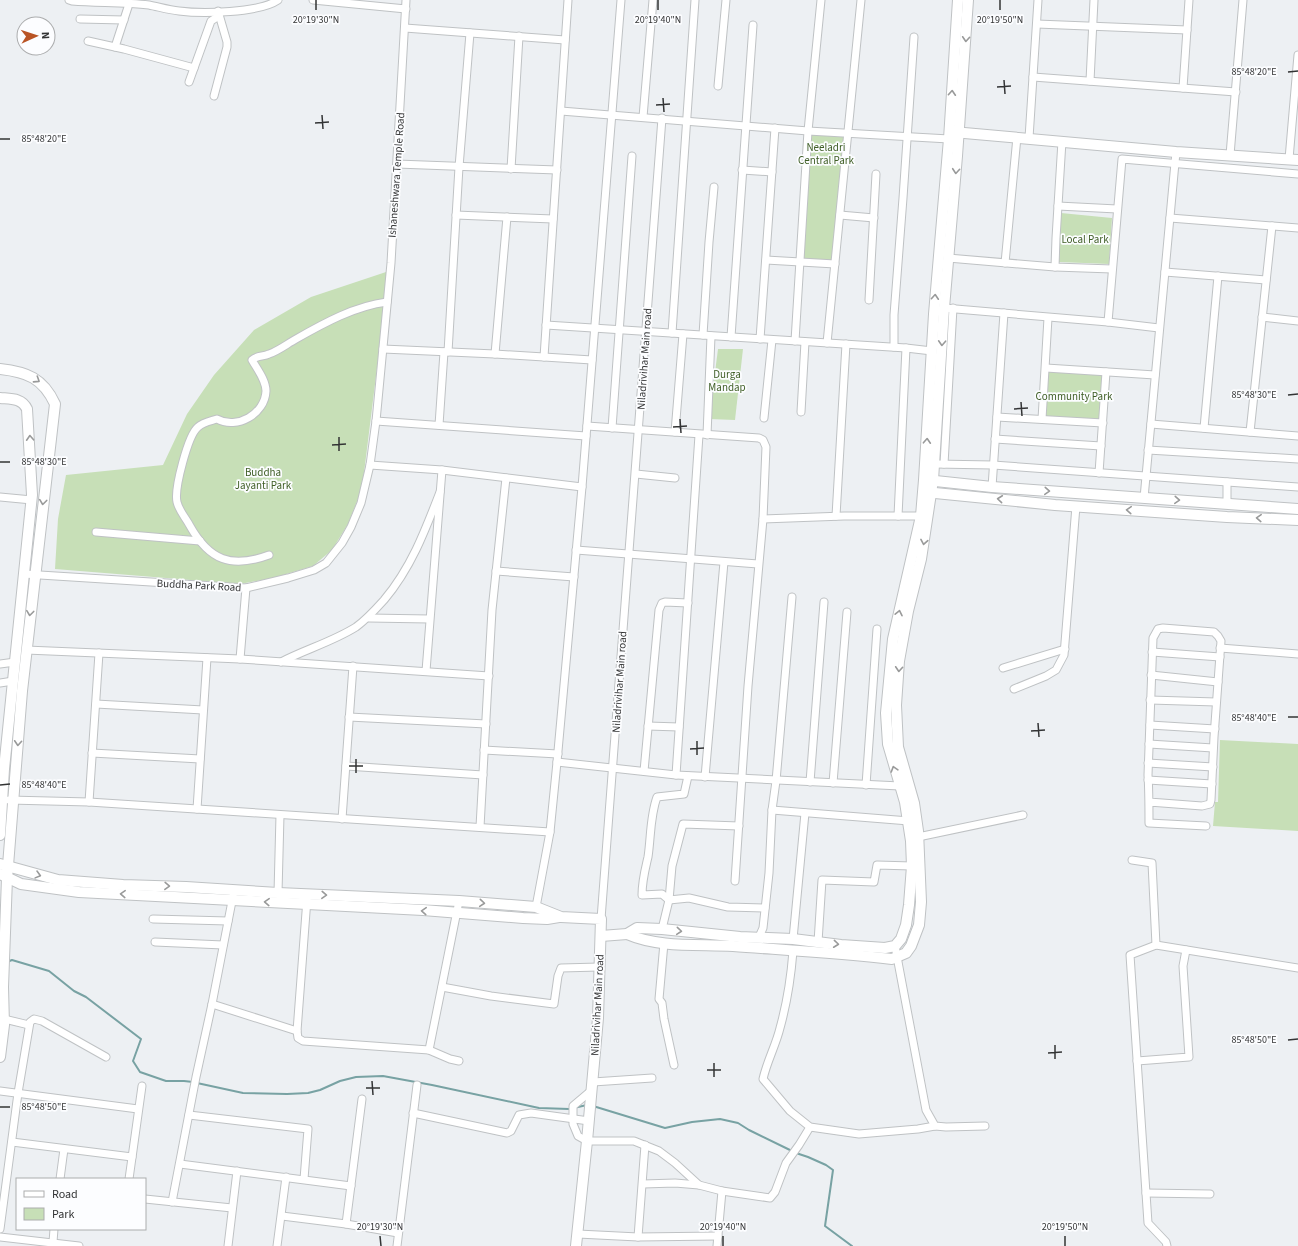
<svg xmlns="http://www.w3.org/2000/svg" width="1298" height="1246" viewBox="0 0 1298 1246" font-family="'Source Sans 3',sans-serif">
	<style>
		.green { fill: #c7dfb7 }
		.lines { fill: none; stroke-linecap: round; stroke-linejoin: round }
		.stream { stroke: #78a2a3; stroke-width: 2 }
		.street-casing { stroke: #bfc2c4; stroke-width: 9 }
		.secondary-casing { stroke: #bfc2c4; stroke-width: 12 }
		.street { stroke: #fff; stroke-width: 7 }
		.secondary { stroke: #fff; stroke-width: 10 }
		.oneway { stroke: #999a9a }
		.ticks { fill: none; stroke: #333435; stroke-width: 1.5 }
		.labels { text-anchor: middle; stroke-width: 3.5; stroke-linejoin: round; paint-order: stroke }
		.park-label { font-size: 11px; fill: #3f5e26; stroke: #fcfdff }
		.street-label { font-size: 11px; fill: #333435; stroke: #fcfdff }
		.ticks-label { font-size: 10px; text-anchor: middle; fill: #333435; stroke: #fcfdff; stroke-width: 3.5; stroke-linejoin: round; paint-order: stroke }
	</style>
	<rect width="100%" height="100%" fill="#edf0f3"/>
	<g class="green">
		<path d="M808,131L848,133L835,264L800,262Z"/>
		<path d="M1061,213L1112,218L1109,264L1059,262Z"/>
		<path d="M389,271L362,489L348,524L332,550L313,566L273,578L240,584L55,569L58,519L66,475L163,465L187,414L214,375L254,330L311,297Z"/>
		<path d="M718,349H743L735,420L709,419Z"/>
		<path d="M1046,368L1106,372L1103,423L1042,419Z"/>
		<path d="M1220,740L1298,744V831L1213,826L1215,802H1218Z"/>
	</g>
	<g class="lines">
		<g class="stream">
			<path d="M7,962L12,960L49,971L74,991L86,997L141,1039L133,1061L140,1072L166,1081H184L193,1082"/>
			<path d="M197,1083L243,1093L287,1094L308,1093L320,1090L340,1081L356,1077L383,1076L432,1085L539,1108L569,1109L587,1105"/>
			<path d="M593,1106L665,1128L692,1122L720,1119L738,1123L749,1130L792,1151"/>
			<path d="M796,1153L808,1157L826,1165L833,1170L825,1226L852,1246"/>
		</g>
		<g class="street-casing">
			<g id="street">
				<path d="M69,0L72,1C98,3 124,2 149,5C159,7 169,10 179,11C202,14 259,13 278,0"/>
				<path d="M313,0L406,9"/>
				<path d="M80,19L124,20"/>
				<path d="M1037,24L1187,30"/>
				<path d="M405,28L565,40"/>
				<path d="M88,41L124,49L194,68"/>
				<path d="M115,47L129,4"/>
				<path d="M1033,77L1236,92"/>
				<path d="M1090,81L1094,0"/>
				<path d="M189,82L211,21L219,16"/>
				<path d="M718,86L726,0"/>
				<path d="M1183,88L1189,0"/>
				<path d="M214,96L227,47V42L218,11"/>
				<path d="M561,111L808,131L949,139"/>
				<path d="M643,117L653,0"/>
				<path d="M1029,138L1038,0"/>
				<path d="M1230,155L1243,0"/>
				<path d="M1289,159L1298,55"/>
				<path d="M397,164L557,170"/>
				<path d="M511,169L519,36"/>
				<path d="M742,170L772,172"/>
				<path d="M1058,206L1117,209"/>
				<path d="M456,215L553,219"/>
				<path d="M840,215L874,218"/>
				<path d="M1170,218L1298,228"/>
				<path d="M948,258L1055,267L1112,269"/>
				<path d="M766,260L835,264"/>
				<path d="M1005,263L1017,137"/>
				<path d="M1055,267L1056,238L1062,141"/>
				<path d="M1165,272L1266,280"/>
				<path d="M869,300L876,174"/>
				<path d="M944,308L1108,322L1159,328"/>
				<path d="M1262,317L1298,321"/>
				<path d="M1108,322L1122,159L1298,174"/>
				<path d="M546,325L906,348L932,351"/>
				<path d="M672,333L695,0"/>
				<path d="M703,335L709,242L714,187"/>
				<path d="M731,337L753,25"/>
				<path d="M760,339L775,128"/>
				<path d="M795,341L808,131L821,0"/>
				<path d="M827,343L861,0"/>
				<path d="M894,347V315L903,198L914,37"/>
				<path d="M383,349L495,354L592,360"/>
				<path d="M448,352L459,167L470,33"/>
				<path d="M495,354L507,217"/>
				<path d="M544,357L568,0"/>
				<path d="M1046,368L1155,375"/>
				<path d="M801,412L805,342"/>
				<path d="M997,417L1103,423"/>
				<path d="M764,418L772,340"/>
				<path d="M1042,419L1048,318"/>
				<path d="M376,421L586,436"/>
				<path d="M1151,424L1298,436"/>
				<path d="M439,425L444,352"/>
				<path d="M587,426L759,438L763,440L766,447L763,519L748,686L735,881"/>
				<path d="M612,428L632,156"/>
				<path d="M1204,428L1218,276"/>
				<path d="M675,432L683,334"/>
				<path d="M1250,432L1272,226"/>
				<path d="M707,435L711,336"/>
				<path d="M995,439L1101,446"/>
				<path d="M1148,450L1298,459"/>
				<path d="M935,464L993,465L1298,487"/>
				<path d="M944,464L953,308"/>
				<path d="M370,465L442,470L582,487"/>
				<path d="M1099,473L1106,372"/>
				<path d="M636,474L675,478"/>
				<path d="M992,487L1004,313"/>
				<path d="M0,497L32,500"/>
				<path d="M1144,498L1176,152"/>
				<path d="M1227,504V482"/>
				<path d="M836,516L846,344"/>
				<path d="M898,516L906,348"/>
				<path d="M763,519L844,516H921"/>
				<path d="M96,532L200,541"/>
				<path d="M576,550L758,564"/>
				<path d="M269,555C231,569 209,560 190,526C186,518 179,511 177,502C174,489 188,435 198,427C203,422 211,421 217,419C237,430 265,414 266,391C266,380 257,369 252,360C257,355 263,357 269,354C278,351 287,344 296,339C324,323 355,306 387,302"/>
				<path d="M496,571L574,577"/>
				<path d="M24,574L246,588L288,578L314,570L326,563L342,543L351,527L361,503L370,465L376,421L391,263L406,0"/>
				<path d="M369,618L429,619"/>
				<path d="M1220,648L1298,654"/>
				<path d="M26,650L240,659L489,676"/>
				<path d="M1152,652L1220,657"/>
				<path d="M240,659L246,588"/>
				<path d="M281,662C306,649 332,642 356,627C367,619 375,610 384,600C411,568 425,531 440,492"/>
				<path d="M0,664L15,662"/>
				<path d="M1003,668L1065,649"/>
				<path d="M426,671L442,470"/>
				<path d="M1151,675L1218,682"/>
				<path d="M0,683L13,681"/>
				<path d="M1014,689L1046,676L1056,670L1064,655L1076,506"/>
				<path d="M1150,700L1216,702"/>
				<path d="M96,704L203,710"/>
				<path d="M349,717L486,724"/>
				<path d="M1150,725L1215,729"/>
				<path d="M648,726L679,727"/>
				<path d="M1149,744L1213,748"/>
				<path d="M484,750L558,754"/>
				<path d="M92,753L200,759"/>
				<path d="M557,762L676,775L900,786"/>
				<path d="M1148,763L1213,767"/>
				<path d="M346,766L483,775"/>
				<path d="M644,771L659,610L662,603L665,602L688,603"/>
				<path d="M676,775L699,435"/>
				<path d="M705,777L724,562"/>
				<path d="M1148,780L1212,784"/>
				<path d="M810,782L824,602"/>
				<path d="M833,783L847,612"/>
				<path d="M866,785L877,629"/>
				<path d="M9,800L89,802L550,832"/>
				<path d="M89,802L99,653"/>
				<path d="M1149,802L1202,806L1210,804L1211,800L1214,737L1221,641L1218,636L1214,632L1163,628L1158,629L1153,638L1148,775C1149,791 1149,807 1149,823L1206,826"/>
				<path d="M197,809L207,658"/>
				<path d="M772,810L909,821"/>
				<path d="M342,819L353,666"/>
				<path d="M739,826L683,824L672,866L669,900L689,898L728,907L765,908"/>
				<path d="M480,827L492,610L506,478"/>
				<path d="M918,837L1023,815"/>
				<path d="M1132,860L1152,863L1156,945"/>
				<path d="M278,893L280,815"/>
				<path d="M307,899L297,1031L298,1038L303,1041L429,1050L450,1059L459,1061"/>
				<path d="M536,907L550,832L557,762L582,487L621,0"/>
				<path d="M153,919L228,921"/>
				<path d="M601,919L662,118"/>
				<path d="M662,929L669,900L662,894L642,895C642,881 645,870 648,857C651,837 650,816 657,797L684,794L688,776"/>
				<path d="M759,937L763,928L769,873L772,810L776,781L792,597"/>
				<path d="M793,939L805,813"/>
				<path d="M155,942L223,945"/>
				<path d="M818,942L822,880L874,882L877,865L912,866"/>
				<path d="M664,943L659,999L662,1003L664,1019L674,1065"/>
				<path d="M895,946L926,1110L935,1126L946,1127L985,1126"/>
				<path d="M793,951C791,977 787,1003 780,1028C776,1045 767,1061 763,1079L790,1111L810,1127L859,1134L918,1129L935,1126"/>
				<path d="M442,987L491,996L554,1004L558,976L561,968L599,967"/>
				<path d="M212,1004L297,1031"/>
				<path d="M0,1018L29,1025"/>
				<path d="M429,1050L459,901"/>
				<path d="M1137,1061L1189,1057L1183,966L1186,950"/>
				<path d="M593,1082L652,1078"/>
				<path d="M592,1090L573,1106V1124L578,1136L587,1141H634L659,1151L675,1163L699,1185L722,1191L770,1198L775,1192L786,1163L799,1145L810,1127"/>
				<path d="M0,1091L138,1109"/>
				<path d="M413,1113L507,1133L511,1131L519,1115L531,1113L589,1121"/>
				<path d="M189,1115L308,1129L304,1179"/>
				<path d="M12,1142L132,1157"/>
				<path d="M180,1164L351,1186"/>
				<path d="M60,1179L64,1149"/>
				<path d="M129,1179L142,1086"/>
				<path d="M643,1184L675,1183L699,1185"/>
				<path d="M1146,1193L1210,1194"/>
				<path d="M145,1199L232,1208"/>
				<path d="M172,1202L196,1077L212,1004L233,896"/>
				<path d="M282,1216L346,1224L398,1233"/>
				<path d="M346,1224L362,1099"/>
				<path d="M0,1229L18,1093L30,1022L34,1019L42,1021L106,1057"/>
				<path d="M578,1234L638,1237L718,1236"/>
				<path d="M0,1237L79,1246"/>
				<path d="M638,1237L645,1145"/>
				<path d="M53,1242L54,1229"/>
				<path d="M228,1246L237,1171"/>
				<path d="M277,1246L286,1177"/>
				<path d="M397,1246L417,1085"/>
				<path d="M717,1246L722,1191"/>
				<path d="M1167,1246L1166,1242L1148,1223L1130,955L1156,945L1298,968"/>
			</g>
		</g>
		<g class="secondary-casing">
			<g id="secondary">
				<path d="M953,132L1176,152L1298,160"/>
				<path d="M0,369C27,372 43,378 55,404L22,691L7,878L3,987L4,1025L0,1057"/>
				<path d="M0,398C11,399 22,398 27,409L32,495L4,769L0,835"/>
				<path d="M926,480L992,487L1298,509"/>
				<path d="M925,492L1055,505L1227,517L1298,520"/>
				<path d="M0,864L58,880L123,885L186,887L278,893L459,901L536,907L561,917L601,919L598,1018L587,1141L576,1246"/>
				<path d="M0,874L21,884L79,892L423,910L523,918L547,919L559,917"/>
				<path d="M627,934C659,948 698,944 733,946C786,950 839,953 892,959L906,953L911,946L919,925L921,902L918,831L914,803L898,747L896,705L899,661L908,611L921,559L933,480L944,308L957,156L968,0"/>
				<path d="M601,936L627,934L637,928L662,929L740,937L793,939L841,945L885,948L895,946L901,939L906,925L909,905L912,866L911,841L905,802L888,744L886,713L893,639L921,516L924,480L934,314L949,139L958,0"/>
			</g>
		</g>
		<use href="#street" class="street"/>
		<use href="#secondary" class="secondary"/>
	</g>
	<defs><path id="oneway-chevron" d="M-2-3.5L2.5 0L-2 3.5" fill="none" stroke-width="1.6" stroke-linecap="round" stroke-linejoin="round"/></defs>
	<g class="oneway">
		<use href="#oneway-chevron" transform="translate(966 39) rotate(94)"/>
		<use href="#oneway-chevron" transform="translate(952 93) rotate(-86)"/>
		<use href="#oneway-chevron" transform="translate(956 171) rotate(95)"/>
		<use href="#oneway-chevron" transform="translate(935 297) rotate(-86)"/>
		<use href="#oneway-chevron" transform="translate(942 343) rotate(93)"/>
		<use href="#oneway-chevron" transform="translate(37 380) rotate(33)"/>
		<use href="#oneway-chevron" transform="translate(30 438) rotate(-93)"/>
		<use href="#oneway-chevron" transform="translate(927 441) rotate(-87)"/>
		<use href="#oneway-chevron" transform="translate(1047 491) rotate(4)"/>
		<use href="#oneway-chevron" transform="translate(1000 499) rotate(-174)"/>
		<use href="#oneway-chevron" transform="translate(1177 500) rotate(4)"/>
		<use href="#oneway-chevron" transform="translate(43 502) rotate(97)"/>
		<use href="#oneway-chevron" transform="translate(1129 510) rotate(-176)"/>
		<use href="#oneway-chevron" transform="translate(1259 518) rotate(-177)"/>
		<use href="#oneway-chevron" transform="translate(924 542) rotate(100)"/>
		<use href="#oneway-chevron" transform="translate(30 613) rotate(97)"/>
		<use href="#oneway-chevron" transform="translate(899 613) rotate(-78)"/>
		<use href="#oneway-chevron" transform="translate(899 669) rotate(94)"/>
		<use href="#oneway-chevron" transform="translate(18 743) rotate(94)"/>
		<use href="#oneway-chevron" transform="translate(894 769) rotate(-107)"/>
		<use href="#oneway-chevron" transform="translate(38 875) rotate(15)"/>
		<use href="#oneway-chevron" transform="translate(167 886) rotate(2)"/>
		<use href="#oneway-chevron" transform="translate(123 894) rotate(-177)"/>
		<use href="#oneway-chevron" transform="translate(324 895) rotate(3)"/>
		<use href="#oneway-chevron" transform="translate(267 902) rotate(-177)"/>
		<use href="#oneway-chevron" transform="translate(482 903) rotate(5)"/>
		<use href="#oneway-chevron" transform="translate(424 911) rotate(-176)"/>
		<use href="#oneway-chevron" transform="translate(679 931) rotate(5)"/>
		<use href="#oneway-chevron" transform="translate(836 944) rotate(6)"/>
	</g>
	<path class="ticks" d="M316,0V10M658,0V10M1000,0V10M1288,72L1298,71M1004,80L1005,94M997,87L1011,86M663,98L664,112M656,105L670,104M322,115L323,129M315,123L329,122M0,139H10M1288,395L1298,394M1021,402L1022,416M1014,409L1028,408M680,419L681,433M673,427L687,426M339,437V451M332,445L346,444M0,462H10M1288,717H1298M1038,723L1039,737M1031,731L1045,730M697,741V755M690,749L704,748M356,759V773M349,766H363M0,785L10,784M1288,1040L1298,1039M1055,1045V1059M1048,1053L1062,1052M714,1063V1077M707,1070H721M372,1081L373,1095M366,1088H380M0,1107H10M380,1236L381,1246M723,1236V1246M1065,1236V1246"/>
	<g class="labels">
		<g class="park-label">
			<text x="826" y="151">Neeladri<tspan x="826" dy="13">Central Park</tspan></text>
			<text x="1085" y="243">Local Park</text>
			<text x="727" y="378">Durga<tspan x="727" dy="13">Mandap</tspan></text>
			<text x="1074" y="400">Community Park</text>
			<text x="263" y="476">Buddha<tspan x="263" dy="13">Jayanti Park</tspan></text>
		</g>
		<g class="street-label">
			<text transform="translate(396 175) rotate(-86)" y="4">Ishaneshwara Temple Road</text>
			<text transform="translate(644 359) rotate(-86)" y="4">Niladrivihar Main road</text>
			<text transform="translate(199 585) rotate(3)" y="4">Buddha Park Road</text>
			<text transform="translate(619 682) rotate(-86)" y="4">Niladrivihar Main road</text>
			<text transform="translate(597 1005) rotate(-87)" y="4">Niladrivihar Main road</text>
		</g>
	</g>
	<g class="ticks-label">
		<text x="316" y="23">20°19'30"N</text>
		<text x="658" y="23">20°19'40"N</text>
		<text x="1000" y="23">20°19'50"N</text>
		<text x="1254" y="75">85°48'20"E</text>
		<text x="44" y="142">85°48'20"E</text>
		<text x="1254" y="398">85°48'30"E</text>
		<text x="44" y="465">85°48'30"E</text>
		<text x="1254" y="721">85°48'40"E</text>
		<text x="44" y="788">85°48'40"E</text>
		<text x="1254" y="1043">85°48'50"E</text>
		<text x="44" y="1110">85°48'50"E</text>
		<text x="380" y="1230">20°19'30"N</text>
		<text x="723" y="1230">20°19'40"N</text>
		<text x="1065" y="1230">20°19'50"N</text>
	</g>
	<rect x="16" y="1178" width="130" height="52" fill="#fcfdff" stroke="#acadae"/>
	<rect x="24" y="1191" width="20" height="6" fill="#ffffff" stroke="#acadae"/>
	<text x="52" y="1198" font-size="12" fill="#333435">Road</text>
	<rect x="24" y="1208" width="20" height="12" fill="#c7dfb7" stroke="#acadae"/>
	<text x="52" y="1218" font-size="12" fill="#333435">Park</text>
	<g transform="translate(36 36) rotate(87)"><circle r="19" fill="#fcfdff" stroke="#acadae"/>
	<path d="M0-3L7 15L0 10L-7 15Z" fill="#b95425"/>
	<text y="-6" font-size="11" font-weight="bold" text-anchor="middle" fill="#333435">N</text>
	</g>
</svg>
